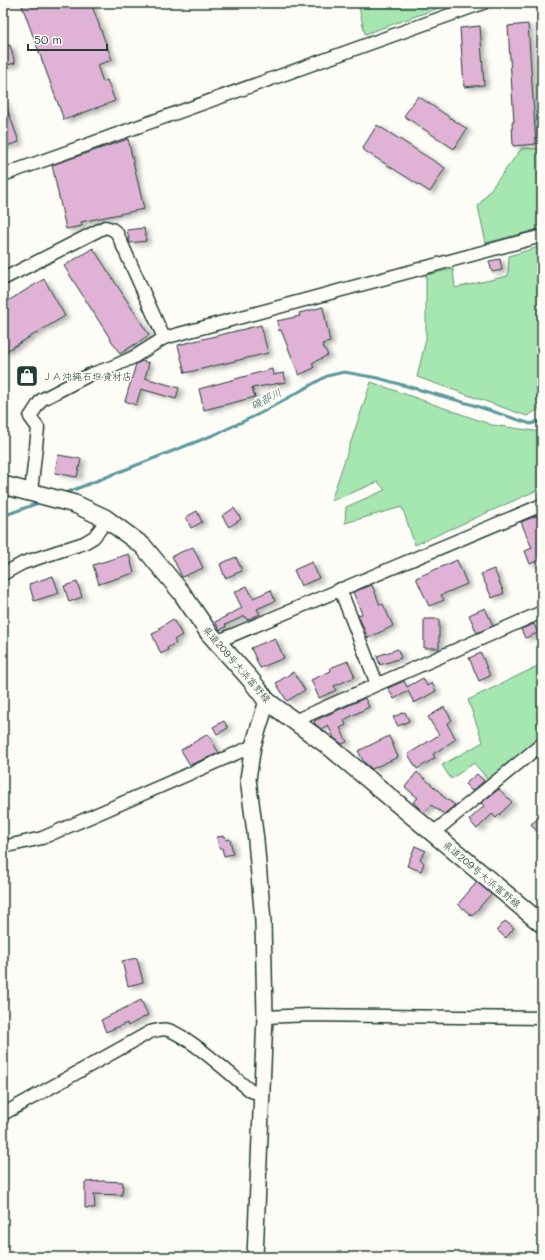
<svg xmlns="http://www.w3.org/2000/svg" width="545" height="1260" viewBox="0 0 545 1260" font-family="Mali,'Klee One',sans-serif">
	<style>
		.green { fill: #a6e7b1; stroke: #629272 }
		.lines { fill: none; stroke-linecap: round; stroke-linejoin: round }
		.stream { stroke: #5c989c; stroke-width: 3 }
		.building { fill: #e0b2d5; stroke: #1f3d34; filter: url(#shadow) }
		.minor-casing { stroke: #1f3d34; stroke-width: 15 }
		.tertiary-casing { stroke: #1f3d34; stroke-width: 18 }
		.secondary-casing { stroke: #1f3d34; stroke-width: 20 }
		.minor { stroke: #fdfcf7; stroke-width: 12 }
		.tertiary { stroke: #fdfcf7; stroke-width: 15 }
		.secondary { stroke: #fdfcf7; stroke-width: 17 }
		.labels { text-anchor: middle; stroke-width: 3; stroke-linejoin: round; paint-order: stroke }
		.poi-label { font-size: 10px; fill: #1f3d34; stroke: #fdfcf7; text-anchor: start }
		.street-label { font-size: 10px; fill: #1f3d34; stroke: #fdfcf7 }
		.water-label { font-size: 11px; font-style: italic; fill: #386360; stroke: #fdfcf7 }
	</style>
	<defs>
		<filter id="shadow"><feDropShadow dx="4.5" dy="2.5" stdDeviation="2" flood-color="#0004"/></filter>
	</defs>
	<rect width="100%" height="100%" fill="#fdfcf7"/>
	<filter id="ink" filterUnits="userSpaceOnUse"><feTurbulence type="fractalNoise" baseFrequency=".025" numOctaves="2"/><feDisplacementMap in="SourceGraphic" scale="8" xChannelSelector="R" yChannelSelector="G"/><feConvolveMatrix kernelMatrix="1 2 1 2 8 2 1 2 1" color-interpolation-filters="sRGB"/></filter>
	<g filter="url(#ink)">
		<g class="green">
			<path d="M358,3H453L365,34Z"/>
			<path d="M522,148L542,149V228L486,243L478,206Z"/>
			<path d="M542,246V407L527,416L417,377L426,339V275L453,269L455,288L508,276L509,256Z"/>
			<path d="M371,382L492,425L542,432V488L415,545L402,507L345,523L346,507L385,490L378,482L331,501Z"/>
			<path d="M542,664V738L489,781L474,763L451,779L442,765L483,742L468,700Z"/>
		</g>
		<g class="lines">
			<g class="stream">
				<path d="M63,494L216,434L261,413L327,376L344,372L378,378L470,404L531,424L542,420"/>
				<path d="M3,516L41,502"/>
			</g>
		</g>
		<g class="building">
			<path d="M21,3H91L112,60L97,65L103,82L107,80L115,101L64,120Z"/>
			<path d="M528,24L536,144L513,146L512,122H514L508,26Z"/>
			<path d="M480,26L484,85L464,87L460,28Z"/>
			<path d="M10,45L15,63L3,66V46Z"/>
			<path d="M418,96L467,129L454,149L404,116Z"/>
			<path d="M3,100H4L19,142L3,147Z"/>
			<path d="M377,125L445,168L430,192L362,149Z"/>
			<path d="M128,139L144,209L81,222L82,226L66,229L52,165Z"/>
			<path d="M144,228L146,241L130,243L127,230Z"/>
			<path d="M93,248L149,335L120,354L64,266Z"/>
			<path d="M500,259L502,270L492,272L489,261Z"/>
			<path d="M44,279L65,316L3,353V304Z"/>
			<path d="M323,307L330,342L322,344L328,355L312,363L314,368L299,375L281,330L279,331L277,321L300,316L299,313Z"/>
			<path d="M261,325L268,353L185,373L178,345Z"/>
			<path d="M142,361L149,363L145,378L179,388L176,399L141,389L136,405L125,401L136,364Z"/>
			<path d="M272,369L273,375L284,373L286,382L252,388L255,397L204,410L199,389Z"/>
			<path d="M58,455L81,459L77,477L55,473Z"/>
			<path d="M234,508L241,519L229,527L222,516Z"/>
			<path d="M197,511L202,522L191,528L186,517Z"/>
			<path d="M541,514L542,558L530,564L525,551L532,548L521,522Z"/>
			<path d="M193,547L203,568L182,577L172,556Z"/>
			<path d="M129,554L134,573L99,584L93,565Z"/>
			<path d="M236,557L242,571L225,578L220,564Z"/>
			<path d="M457,560L467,584L441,595L444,600L429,606L416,578Z"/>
			<path d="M312,562L319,578L301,586L294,570Z"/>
			<path d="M494,569L504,593L492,598L481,574Z"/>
			<path d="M53,576L59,593L34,601L29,584Z"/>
			<path d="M77,582L82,597L69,602L64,586Z"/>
			<path d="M372,585L380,605L383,604L393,626L368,638L358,615L362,614L353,592Z"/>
			<path d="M247,586L253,598L271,590L275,601L257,609L260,614L247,620L245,616L225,625L226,627L220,630L215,622L242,608L234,592Z"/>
			<path d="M485,608L493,626L477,633L469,615Z"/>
			<path d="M173,619L182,635L174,640L176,643L167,648L168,650L161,654L152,634L161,630L159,628Z"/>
			<rect x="424" y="619" width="15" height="29"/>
			<path d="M534,624L538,633L525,638L521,629Z"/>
			<path d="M275,638L284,658L260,668L251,648Z"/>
			<path d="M398,649L401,658L380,665L377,656Z"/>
			<path d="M481,653L490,676L479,681L469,658Z"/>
			<path d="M348,661L355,677L334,686L336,690L319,698L311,680L331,671L330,668Z"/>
			<path d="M293,672L305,690L287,701L276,683Z"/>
			<path d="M423,678L427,686L432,683L436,691L414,703L408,691L394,699L388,688L404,681L407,687Z"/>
			<path d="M365,698L369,707L344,720L346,725L340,728L347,742L342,744L334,738L328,725L321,729L315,724L314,721Z"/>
			<path d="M444,707L452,720L447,724L456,739L433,754L435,758L417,769L408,754L439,735L428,717Z"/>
			<path d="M405,712L409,721L398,726L393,717Z"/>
			<path d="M224,721L228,728L217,734L213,727Z"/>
			<path d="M208,734L219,753L190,765L181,750Z"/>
			<path d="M389,736L398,757L372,769L364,762L358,751Z"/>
			<path d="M417,772L442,794L441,795L455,805L444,814L431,805L424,813L413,802L418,798L405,787Z"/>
			<path d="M477,774L484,781L472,791L465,784Z"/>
			<path d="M499,789L512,802L496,818L492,814L477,829L469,820L484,806L481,803Z"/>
			<path d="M542,816V838L531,824Z"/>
			<path d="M225,836L226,840L230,839L233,854L224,856L222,848H219L217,837Z"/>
			<path d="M415,846L426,851L420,859L424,863L421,871L407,866Z"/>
			<path d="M477,882L491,894L472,916L458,904Z"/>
			<path d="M505,921L514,928L506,938L497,930Z"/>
			<path d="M137,958L143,982L128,986L122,961Z"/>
			<path d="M141,1000L148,1015L128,1026L127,1023L106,1032L101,1020Z"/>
			<path d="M103,1181L123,1182L122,1195L94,1194L95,1208H85V1182Z"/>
		</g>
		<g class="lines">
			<g class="minor-casing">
				<g id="minor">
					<path d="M3,175L483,3"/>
					<path d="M3,279L105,227L112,229L117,233L164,338"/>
					<path d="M31,492L38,428L30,417L41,400L89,375L112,367L134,357L164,338L542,236"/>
					<path d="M3,574L23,563L84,543L94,537L101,528L105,518"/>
					<path d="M340,589L377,684"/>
					<path d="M216,642L542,505"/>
					<path d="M294,721L542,612"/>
					<path d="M433,833L542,744"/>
					<path d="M3,847L42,838L253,746"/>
					<path d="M265,1017L309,1015L542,1018"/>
					<path d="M3,1114L150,1032C155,1031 163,1028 168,1030C189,1036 232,1076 251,1091L261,1094"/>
				</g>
			</g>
			<g class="tertiary-casing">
				<path id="tertiary" d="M255,1257L265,1017L263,921L256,840L248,779L253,746L267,701"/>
			</g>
			<g class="secondary-casing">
				<path id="secondary" d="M3,485L75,504L105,518L143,546L181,592L209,633L251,680L267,701L331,748L542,924"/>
			</g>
			<use href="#minor" class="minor"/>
			<use href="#tertiary" class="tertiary"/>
			<use href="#secondary" class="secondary"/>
		</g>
	</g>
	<defs>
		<g id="shop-square" transform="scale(1.15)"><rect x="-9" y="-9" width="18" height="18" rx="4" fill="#1f3d34" stroke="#fdfcf7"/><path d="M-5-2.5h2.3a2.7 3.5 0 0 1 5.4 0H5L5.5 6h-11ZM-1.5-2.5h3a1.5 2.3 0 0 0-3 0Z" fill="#fff"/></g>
	</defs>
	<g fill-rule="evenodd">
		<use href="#shop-square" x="27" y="376"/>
	</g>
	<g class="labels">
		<g class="poi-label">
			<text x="42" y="380">ＪＡ沖縄石垣資材店</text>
		</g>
		<g class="street-label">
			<text transform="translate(237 664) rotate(49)" y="4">県道209号大浜富野線</text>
			<text transform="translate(482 874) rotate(40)" y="4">県道209号大浜富野線</text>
		</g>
		<g class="water-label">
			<text transform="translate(266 399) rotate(-28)" y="4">磯部川</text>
		</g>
	</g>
	<rect width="545" height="1260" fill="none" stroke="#fdfcf7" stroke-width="16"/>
	<rect x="8" y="8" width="529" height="1244" fill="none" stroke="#1f3d34" stroke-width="1.5" filter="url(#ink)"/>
	<path d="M28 44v6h79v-6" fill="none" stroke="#1f3d34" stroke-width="2"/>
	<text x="34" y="44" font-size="12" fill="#1f3d34" stroke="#fdfcf7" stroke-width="3" paint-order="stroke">50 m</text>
</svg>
